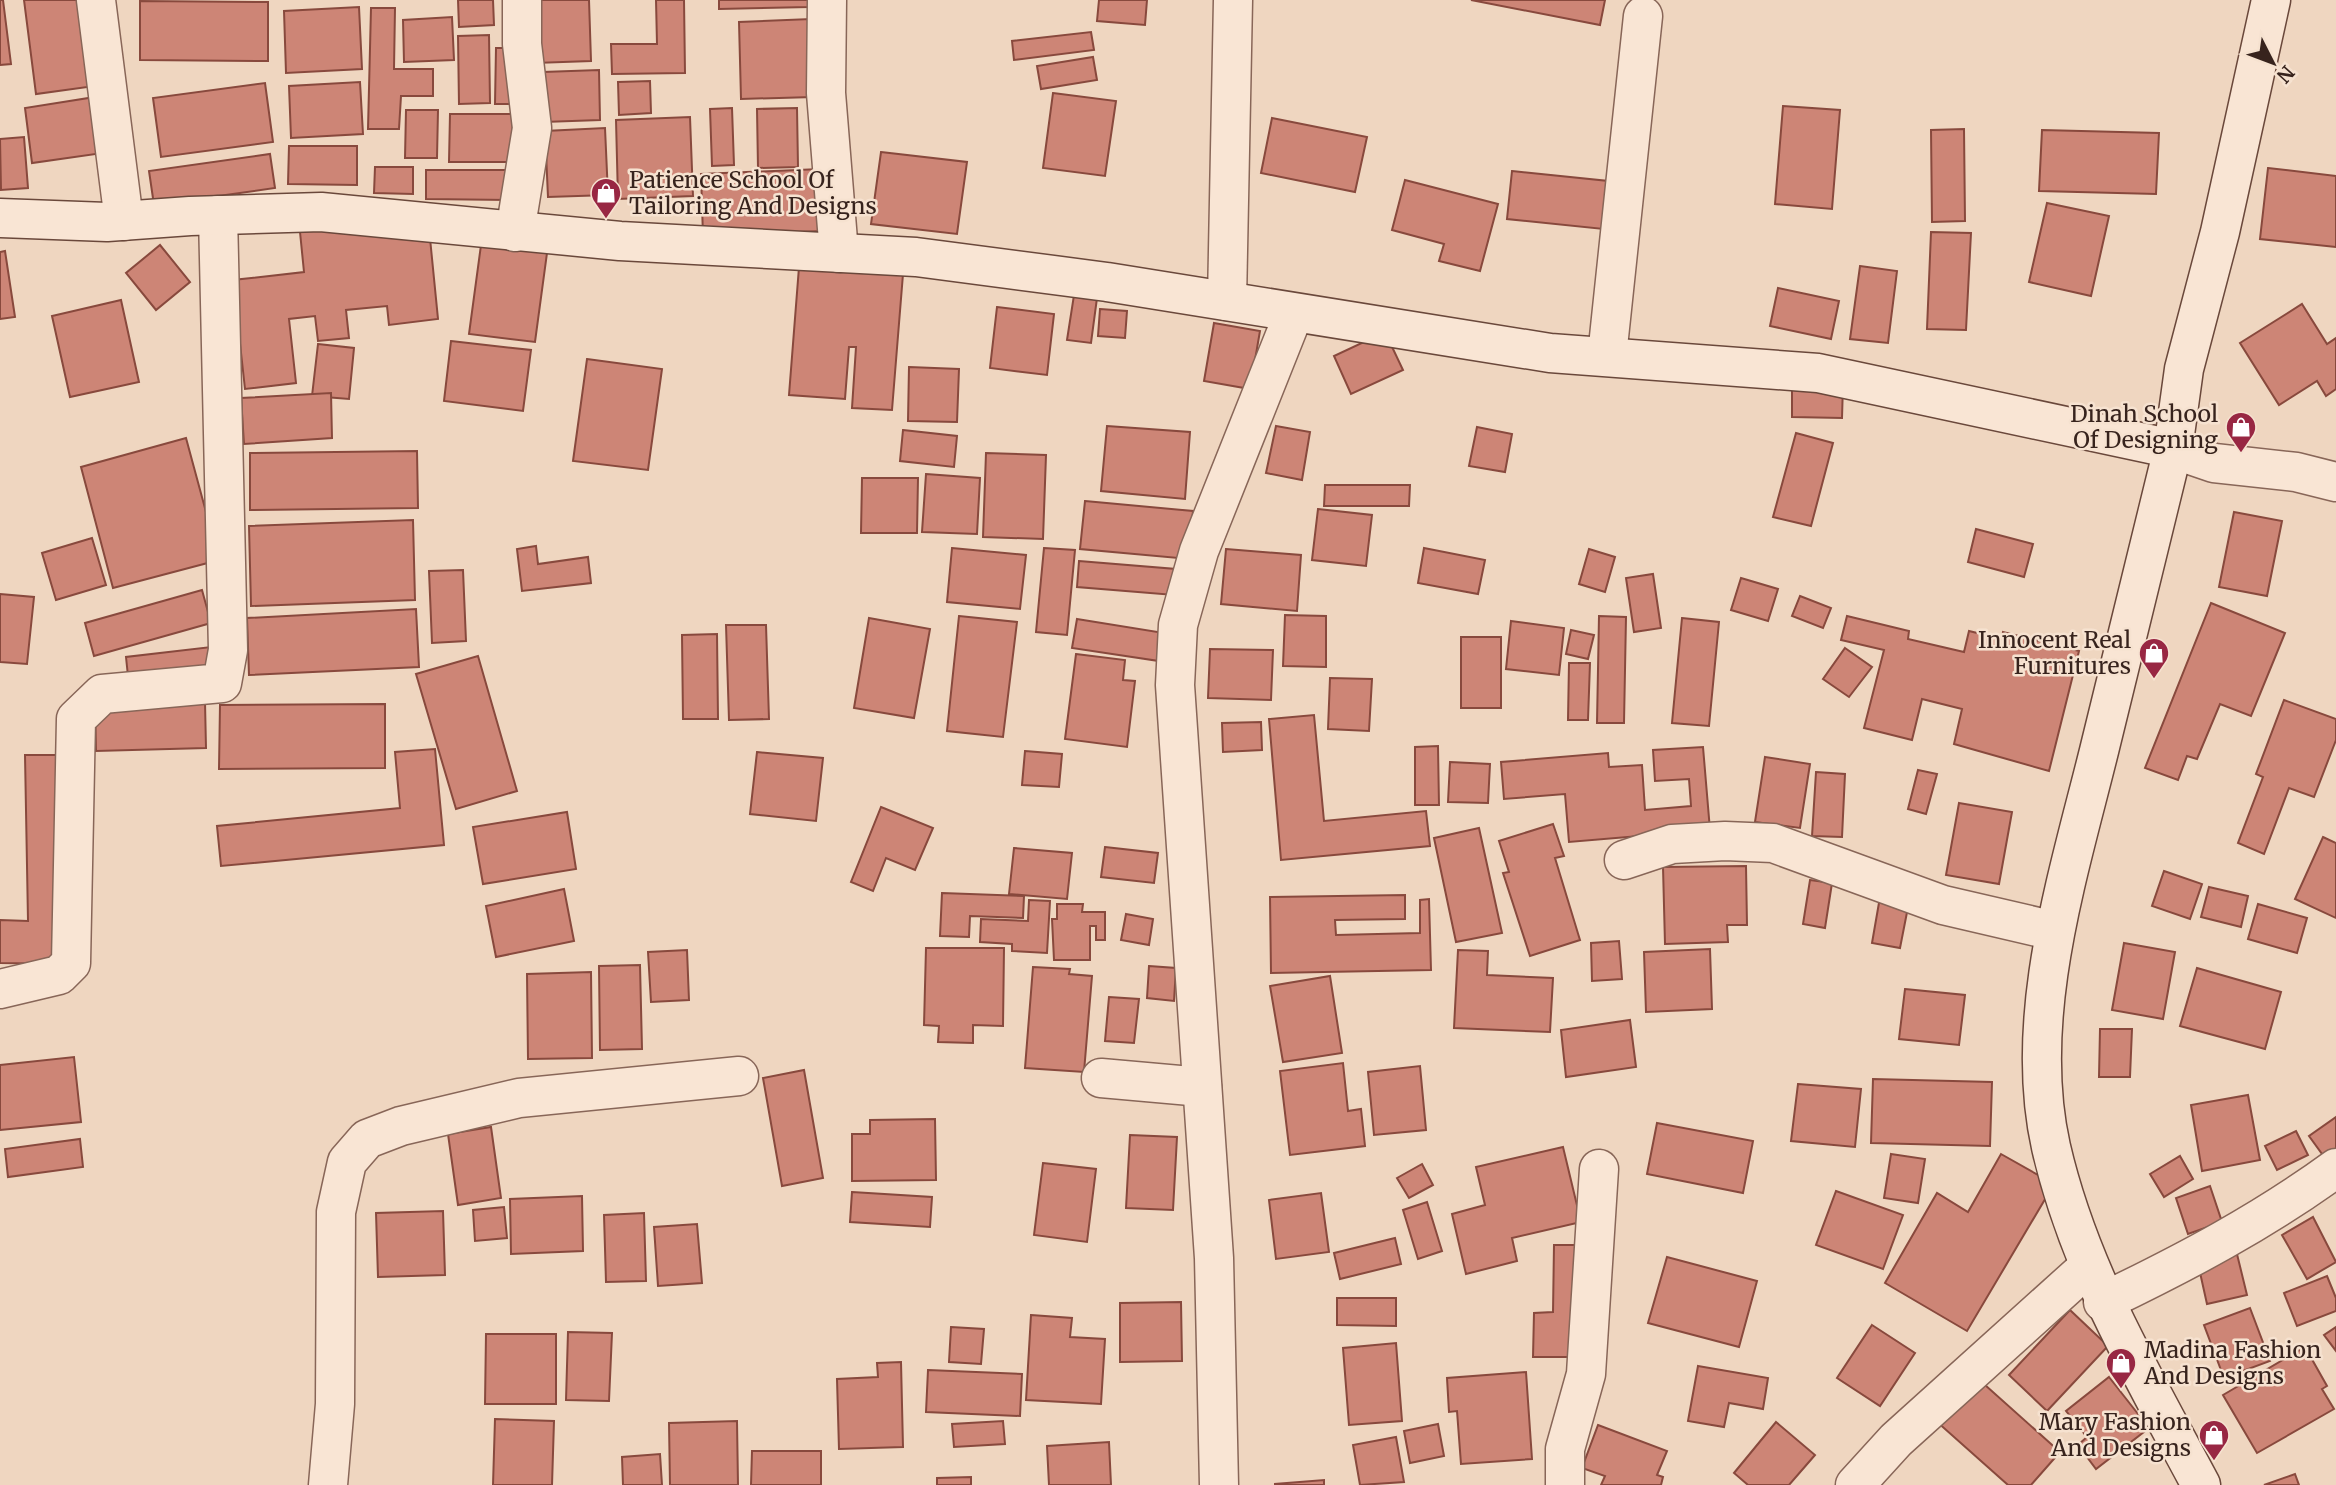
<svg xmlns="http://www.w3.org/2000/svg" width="2336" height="1485" viewBox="0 0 2336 1485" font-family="Merriweather,serif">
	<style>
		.building { fill: #cd8576; stroke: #88493d; stroke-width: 2 }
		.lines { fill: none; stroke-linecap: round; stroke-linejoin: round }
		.street-casing { stroke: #886658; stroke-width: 41 }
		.secondary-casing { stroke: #6a483b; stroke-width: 41 }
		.street { stroke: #f9e5d4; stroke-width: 38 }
		.secondary { stroke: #f9e5d4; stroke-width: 38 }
		.labels { text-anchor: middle; stroke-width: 5; stroke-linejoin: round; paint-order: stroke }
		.poi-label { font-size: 23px; fill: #37231d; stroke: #f6e2d0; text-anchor: end }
	</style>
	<rect width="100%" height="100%" fill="#efd6c0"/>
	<g class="building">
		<path d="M0,0H3L11,64L0,65Z"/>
		<path d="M24,0H84L95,86L36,94Z"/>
		<path d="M458,0H493L494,25L459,27Z"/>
		<path d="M533,0H589L591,61L535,63Z"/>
		<path d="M656,0H684L685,73L612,74L611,44H657Z"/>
		<path d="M719,0H809V7L719,9Z"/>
		<path d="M1099,0H1147L1145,25L1097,21Z"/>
		<path d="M1471,0H1605L1600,25Z"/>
		<path d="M140,1L268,2V61L140,60Z"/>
		<path d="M359,7L362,69L286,73L284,11Z"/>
		<path d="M371,8H395L394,69H433V96H401L399,129H368Z"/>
		<path d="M452,17L454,60L404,62L403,20Z"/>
		<path d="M811,19L813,97L741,99L739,22Z"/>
		<path d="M1091,32L1094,50L1014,60L1012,41Z"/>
		<path d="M489,35L490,103L459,104L458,36Z"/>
		<path d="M496,48H513V104H495Z"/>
		<path d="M1093,57L1097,80L1041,89L1037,66Z"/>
		<path d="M599,70L600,120L544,122L543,72Z"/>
		<path d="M650,81L651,113L619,115L618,82Z"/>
		<path d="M360,82L363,134L291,138L289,86Z"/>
		<path d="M265,83L273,142L161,157L153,98Z"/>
		<path d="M1053,93L1116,101L1105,176L1043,168Z"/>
		<path d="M95,97L103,153L32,163L25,108Z"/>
		<path d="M1783,106L1840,110L1832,209L1775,204Z"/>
		<path d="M732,108L734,165L712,166L710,109Z"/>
		<path d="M797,108L798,167L758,168L757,109Z"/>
		<path d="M406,110H438L437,158H405Z"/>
		<path d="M450,114H513L512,162H449Z"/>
		<path d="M690,117L693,196L618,199L616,120Z"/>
		<path d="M1272,118L1367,137L1355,192L1261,173Z"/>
		<path d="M605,128L608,195L548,197L545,131Z"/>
		<path d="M1964,129L1965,221L1932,222L1931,130Z"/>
		<path d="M2042,130L2159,133L2156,194L2039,191Z"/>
		<path d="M24,137L28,188L1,190L0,139Z"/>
		<path d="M289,146H357V185L288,184Z"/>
		<path d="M881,152L967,162L957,234L871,224Z"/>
		<path d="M270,154L275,188L154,205L149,171Z"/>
		<path d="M375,167H413V194L374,193Z"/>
		<path d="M2268,168L2336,176V247L2260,239Z"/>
		<path d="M820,169L822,231L703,236L701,174Z"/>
		<path d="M426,170H509V200L426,199Z"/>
		<path d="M1512,171L1618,182L1613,230L1507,219Z"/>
		<path d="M1405,180L1498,204L1480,271L1439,261L1444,244L1392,230Z"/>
		<path d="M2047,203L2109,216L2091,296L2029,282Z"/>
		<path d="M428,218L438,319L389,325L387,306L346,310L349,338L318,341L315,316L289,319L296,383L245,389L233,280L304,272L300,232Z"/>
		<path d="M1931,232L1971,233L1966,330L1927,329Z"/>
		<path d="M160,245L190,282L156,310L126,273Z"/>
		<path d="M481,245L547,253L535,342L469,334Z"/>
		<path d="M5,251L15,317L0,319V252Z"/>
		<path d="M1860,266L1897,271L1888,343L1850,339Z"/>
		<path d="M799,267L903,274L892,410L852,408L856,347H849L845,399L789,395Z"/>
		<path d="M1778,288L1839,301L1831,339L1770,326Z"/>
		<path d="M1074,295L1097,298L1091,343L1067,340Z"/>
		<path d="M121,300L139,382L70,397L52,316Z"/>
		<path d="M2302,304L2327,344L2336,338V389L2326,396L2317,381L2279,405L2240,343Z"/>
		<path d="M997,307L1054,314L1047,375L990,368Z"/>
		<path d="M1100,309L1127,311L1125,338L1098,336Z"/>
		<path d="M1214,323L1260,331L1250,389L1204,381Z"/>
		<path d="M1385,332L1403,370L1351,394L1334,356Z"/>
		<path d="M451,341L531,350L523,411L444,401Z"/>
		<path d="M318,344L354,348L349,399L312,396Z"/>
		<path d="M587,359L662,369L648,470L573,461Z"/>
		<path d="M909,367L959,369L957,422L908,421Z"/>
		<path d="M1792,383L1843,384L1842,418L1792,417Z"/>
		<path d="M331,393L332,438L244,444L241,398Z"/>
		<path d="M1107,426L1190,432L1185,499L1101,491Z"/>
		<path d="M1276,426L1310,432L1302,480L1266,473Z"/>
		<path d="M1477,427L1512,434L1505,472L1469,466Z"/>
		<path d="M903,430L957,436L954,467L900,461Z"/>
		<path d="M1796,433L1833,443L1811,526L1773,517Z"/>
		<path d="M186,438L219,560L113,588L81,467Z"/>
		<path d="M417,451L418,508L250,510V453Z"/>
		<path d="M986,453L1046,455L1043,539L983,537Z"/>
		<path d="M926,474L980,478L977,534L922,532Z"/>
		<path d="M862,478H918L917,533H861Z"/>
		<path d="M1325,485H1410L1409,506H1324Z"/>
		<path d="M1085,501L1193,511L1189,559L1080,549Z"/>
		<path d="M1318,509L1372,515L1366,566L1312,560Z"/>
		<path d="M2234,512L2282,521L2267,596L2219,587Z"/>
		<path d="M413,520L415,600L251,606L249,526Z"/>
		<path d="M1976,529L2033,544L2024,577L1968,562Z"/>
		<path d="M92,538L106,585L56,600L42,553Z"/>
		<path d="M536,546L538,564L588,557L591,583L522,591L517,549Z"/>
		<path d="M952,548L1026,555L1020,609L947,602Z"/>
		<path d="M1044,548L1075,550L1067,635L1036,632Z"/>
		<path d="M1424,548L1485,560L1478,594L1418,583Z"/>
		<path d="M1226,549L1301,555L1297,611L1221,604Z"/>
		<path d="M1589,549L1615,557L1605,592L1579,584Z"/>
		<path d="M1079,561L1176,569L1174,595L1077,587Z"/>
		<path d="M463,570L466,641L432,643L429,571Z"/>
		<path d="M1653,574L1661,628L1634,632L1626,578Z"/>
		<path d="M1741,578L1778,589L1768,621L1731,610Z"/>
		<path d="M202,590L211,623L94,656L85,623Z"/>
		<path d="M0,594L34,597L27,664L0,662Z"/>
		<path d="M1800,596L1831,608L1823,628L1792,616Z"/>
		<path d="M2211,603L2285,633L2251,716L2220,704L2197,759L2187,756L2178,780L2145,768Z"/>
		<path d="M416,609L419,667L249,675L247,618Z"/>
		<path d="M1285,615L1326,616V667L1283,666Z"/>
		<path d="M959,616L1017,622L1003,737L947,731Z"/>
		<path d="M1599,616L1626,617L1624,723H1597Z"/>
		<path d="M1847,616L1909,631L1908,639L1964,652L1969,631L2002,639L2003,632L2079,651L2049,771L1954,744L1962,709L1922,699L1912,740L1864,728L1884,650L1841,640Z"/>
		<path d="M869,618L930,629L914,718L854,708Z"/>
		<path d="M1682,618L1719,622L1709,726L1672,723Z"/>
		<path d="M1077,619L1164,633L1159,661L1072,648Z"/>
		<path d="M1511,621L1564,628L1559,675L1506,669Z"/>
		<path d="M726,625H766L769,719L729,720Z"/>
		<path d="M1571,630L1594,635L1588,659L1566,654Z"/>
		<path d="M717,634L718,719H683L682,635Z"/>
		<rect x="1461" y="637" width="40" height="71"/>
		<path d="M211,647L215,676L129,686L126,657Z"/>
		<path d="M1845,648L1872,667L1849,697L1823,679Z"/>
		<path d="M1210,649L1273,650L1271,700L1208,698Z"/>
		<path d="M1076,654L1125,660L1123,680L1135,681L1127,747L1065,739Z"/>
		<path d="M478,656L517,791L456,809L416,674Z"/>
		<path d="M1569,663H1590L1588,720H1568Z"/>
		<path d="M1330,678L1372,679L1369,731L1328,729Z"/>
		<path d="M2284,700L2336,719V740L2314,797L2289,788L2264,854L2238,843L2263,777L2256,774Z"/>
		<path d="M205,702L206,748L96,751L95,706Z"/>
		<path d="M385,704V768L219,769L220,705Z"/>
		<path d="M1314,715L1324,821L1426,811L1430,846L1281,860L1269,719Z"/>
		<path d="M1261,722L1262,750L1223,752L1222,723Z"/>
		<path d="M1438,746L1439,805H1415V747Z"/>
		<path d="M1703,747L1710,830L1569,842L1565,794L1504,799L1501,762L1608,753L1609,767L1642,765L1645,810L1691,806L1689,779L1655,781L1653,750Z"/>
		<path d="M435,749L444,845L221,866L217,826L400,808L395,752Z"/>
		<path d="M1025,751L1062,754L1059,787L1022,785Z"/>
		<path d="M757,752L823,758L816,821L750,814Z"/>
		<path d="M25,755H64L62,964L0,963V920L28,921Z"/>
		<path d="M1765,757L1810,764L1800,828L1755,822Z"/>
		<path d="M1450,762L1490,764L1488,803L1448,802Z"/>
		<path d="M1918,770L1937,774L1926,814L1908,809Z"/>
		<path d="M1816,772L1845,774L1842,837L1812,836Z"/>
		<path d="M1959,803L2012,812L1999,884L1946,875Z"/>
		<path d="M881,807L933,828L915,870L886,858L873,891L851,882Z"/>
		<path d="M567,812L576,869L483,884L473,827Z"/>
		<path d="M1553,824L1564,856L1555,858L1580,940L1530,956L1503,873L1509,872L1499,841Z"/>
		<path d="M1479,828L1502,933L1456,942L1434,838Z"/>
		<path d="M2323,837L2336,843V918L2295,899Z"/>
		<path d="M1105,847L1158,853L1154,883L1101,877Z"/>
		<path d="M1014,848L1072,853L1067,899L1009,894Z"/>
		<path d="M1746,866L1747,925H1727L1728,942L1665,944L1663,867Z"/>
		<path d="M2164,871L2202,884L2190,919L2152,906Z"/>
		<path d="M1810,880L1832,883L1825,928L1803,924Z"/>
		<path d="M2209,887L2248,896L2241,927L2201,917Z"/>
		<path d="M564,889L574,941L496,957L486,906Z"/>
		<path d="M942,893L1024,896L1023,918L970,916L969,937L940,936Z"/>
		<path d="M1405,895V919L1335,920L1336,935L1420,933V900L1429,899L1431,970L1271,973L1270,897Z"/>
		<path d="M1880,897L1909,902L1900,948L1872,943Z"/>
		<path d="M1029,900L1050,901L1047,953L1012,951V944L980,942L981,919L1028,921Z"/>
		<path d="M1057,904H1083L1082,912H1105V940H1096V926H1090V960H1054L1052,919H1057Z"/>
		<path d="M2258,904L2307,918L2297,953L2248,939Z"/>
		<path d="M1126,914L1153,919L1149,945L1121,940Z"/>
		<path d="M1619,941L1622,979L1592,981L1591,943Z"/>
		<path d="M2124,943L2175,952L2163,1019L2112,1010Z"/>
		<path d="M926,948H1004L1003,1026L973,1025V1043L938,1042L939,1026L924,1025Z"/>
		<path d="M1710,949L1712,1009L1646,1012L1644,952Z"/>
		<path d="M687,950L689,1000L651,1002L648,952Z"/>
		<path d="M1458,950L1488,951L1487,975L1553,978L1550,1032L1454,1028Z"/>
		<path d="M640,965L642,1049L600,1050L599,966Z"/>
		<path d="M1149,966L1176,968L1174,1001L1147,998Z"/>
		<path d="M1033,967L1070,969L1069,974L1092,976L1084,1072L1025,1068Z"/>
		<path d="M2197,968L2281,992L2265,1049L2180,1026Z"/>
		<path d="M591,972L592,1058L528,1059L527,974Z"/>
		<path d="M1330,976L1342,1053L1283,1062L1270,986Z"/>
		<path d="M1905,989L1965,995L1959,1045L1899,1039Z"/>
		<path d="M1109,997L1139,999L1134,1043L1105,1041Z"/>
		<path d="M1630,1020L1636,1067L1566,1077L1561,1030Z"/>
		<path d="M2100,1029H2132L2130,1077H2099Z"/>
		<path d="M74,1057L81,1122L0,1130V1065Z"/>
		<path d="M1343,1063L1348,1111L1361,1109L1365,1146L1290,1155L1280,1071Z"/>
		<path d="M1420,1066L1426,1130L1374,1135L1368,1072Z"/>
		<path d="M804,1070L823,1178L782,1186L763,1078Z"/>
		<path d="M1873,1079L1992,1082L1990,1146L1871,1143Z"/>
		<path d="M1798,1084L1861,1089L1855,1147L1791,1141Z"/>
		<path d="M2248,1095L2260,1160L2202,1171L2191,1105Z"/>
		<path d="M2336,1117V1150L2325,1158L2309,1136Z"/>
		<path d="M935,1119L936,1180L852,1181V1134H870V1120Z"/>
		<path d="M1657,1123L1753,1141L1743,1193L1647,1174Z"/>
		<path d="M491,1127L501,1198L458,1205L448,1134Z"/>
		<path d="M2296,1131L2308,1155L2277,1170L2265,1146Z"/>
		<path d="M1130,1135L1177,1137L1173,1210L1126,1208Z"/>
		<path d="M80,1139L83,1167L8,1177L5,1149Z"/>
		<path d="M1563,1147L1581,1222L1512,1238L1517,1261L1466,1274L1452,1214L1485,1205L1476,1167Z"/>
		<path d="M1891,1154L1925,1159L1918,1203L1884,1198Z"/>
		<path d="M2001,1154L2054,1184L1967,1331L1885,1283L1937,1193L1968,1212Z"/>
		<path d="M2180,1156L2193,1179L2164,1197L2150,1174Z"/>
		<path d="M1043,1163L1096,1169L1087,1242L1034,1235Z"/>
		<path d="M1422,1164L1433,1185L1409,1198L1397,1178Z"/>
		<path d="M2210,1186L2222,1222L2188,1234L2176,1198Z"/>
		<path d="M1836,1191L1903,1215L1883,1269L1816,1245Z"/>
		<path d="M852,1192L932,1197L930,1227L850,1222Z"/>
		<path d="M1321,1193L1329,1252L1276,1259L1269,1200Z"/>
		<path d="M582,1196L583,1251L511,1254L510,1199Z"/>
		<path d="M1427,1202L1442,1251L1418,1259L1403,1210Z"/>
		<path d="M504,1207L507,1238L475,1241L473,1210Z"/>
		<path d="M443,1211L445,1275L378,1277L376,1213Z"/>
		<path d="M644,1213L646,1281L606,1282L604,1215Z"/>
		<path d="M2313,1217L2336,1262L2307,1279L2282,1235Z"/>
		<path d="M697,1224L702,1283L658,1286L654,1227Z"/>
		<path d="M1395,1238L1401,1264L1340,1279L1334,1253Z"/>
		<path d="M1554,1245H1587L1586,1357H1533L1534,1313L1553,1312Z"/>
		<path d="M2236,1250L2247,1295L2207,1304L2197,1259Z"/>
		<path d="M1667,1257L1757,1281L1739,1347L1648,1323Z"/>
		<path d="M2327,1276L2336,1298V1311L2297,1326L2284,1293Z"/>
		<path d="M1337,1298H1396V1326L1337,1325Z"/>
		<path d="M1181,1302L1182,1361L1120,1362V1303Z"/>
		<path d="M2250,1308L2270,1361L2224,1378L2204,1325Z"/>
		<path d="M2070,1310L2108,1346L2047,1411L2009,1375Z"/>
		<path d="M1031,1315L1072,1318L1070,1337L1105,1339L1101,1404L1026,1400Z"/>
		<path d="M1872,1325L1915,1353L1880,1406L1837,1378Z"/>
		<path d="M951,1327L984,1329L981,1364L949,1362Z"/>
		<path d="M2336,1327V1351L2324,1335Z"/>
		<path d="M568,1332L612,1333L609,1401L566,1400Z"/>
		<path d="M486,1334H556V1404H485Z"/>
		<path d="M1396,1343L1402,1421L1349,1425L1343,1348Z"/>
		<path d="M2305,1347L2327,1386L2322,1389L2334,1409L2257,1453L2223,1395Z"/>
		<path d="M901,1362L903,1447L839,1449L837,1379L878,1377L877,1363Z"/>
		<path d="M1698,1366L1768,1378L1763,1409L1729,1403L1724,1427L1688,1421Z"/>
		<path d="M928,1370L1022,1374L1020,1416L926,1412Z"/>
		<path d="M1526,1372L1532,1459L1461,1464L1457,1411L1449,1412L1447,1378Z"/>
		<path d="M1975,1376L2060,1452L2031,1485H2008L1936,1421Z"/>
		<path d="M2109,1377L2149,1428L2096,1469L2078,1445L2087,1437L2066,1411Z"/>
		<path d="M495,1419L554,1421L552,1485H493Z"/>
		<path d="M737,1421L738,1485H670L669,1423Z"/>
		<path d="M1003,1421L1005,1444L954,1447L952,1424Z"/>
		<path d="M1776,1422L1815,1455L1789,1485H1748L1734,1473Z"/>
		<path d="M1438,1424L1444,1456L1410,1463L1404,1431Z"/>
		<path d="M1598,1425L1667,1451L1657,1475L1663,1477L1661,1485H1601L1605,1476L1582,1468Z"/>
		<path d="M1396,1437L1404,1482L1360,1485L1353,1445Z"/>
		<path d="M1109,1442L1111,1485H1049L1047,1446Z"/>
		<path d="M752,1451H821V1485H751Z"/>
		<path d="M660,1454L662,1485H623L622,1457Z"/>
		<path d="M2295,1474L2299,1485H2264Z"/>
		<path d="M971,1477V1485H937V1478Z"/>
		<path d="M1324,1480V1485H1275V1484Z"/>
	</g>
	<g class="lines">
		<g class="street-casing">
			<g id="street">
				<path d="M96,0L124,221"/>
				<path d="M827,0L826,93L839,253"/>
				<path d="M515,232L532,128L522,44V0"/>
				<path d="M1227,301L1233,0"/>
				<path d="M1607,356L1643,16"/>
				<path d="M2173,449L2214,463L2296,472L2336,482"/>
				<path d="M1624,860L1672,844L1725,841L1773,843L1943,905L2055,931"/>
				<path d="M0,989L59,975L71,963L76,719L102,694L222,683L228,650L218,215"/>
				<path d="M1101,1078L1202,1087"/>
				<path d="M2103,1302C2186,1262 2262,1222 2336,1168"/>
				<path d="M328,1485L335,1404L336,1212L347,1162L367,1139L401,1126L519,1098L739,1076"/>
				<path d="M1219,1485L1214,1258L1175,685L1178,625L1199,551L1294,313"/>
				<path d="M1565,1485V1449L1586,1374L1599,1169"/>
				<path d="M1855,1485L1896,1440L2088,1267"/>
			</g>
		</g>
		<g class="secondary-casing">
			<g id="secondary">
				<path d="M0,218L107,222L190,216L321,212L620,241L916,257L1107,282L1550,353L1818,373L2173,449"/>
				<path d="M2201,1485C2143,1376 2079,1269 2051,1147C2022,1018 2068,876 2099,751C2124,650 2149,549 2173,449L2184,369L2220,232L2271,0"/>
			</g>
		</g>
		<use href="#street" class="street"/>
		<use href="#secondary" class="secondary"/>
	</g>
	<defs>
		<g id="shop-pin" transform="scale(1.575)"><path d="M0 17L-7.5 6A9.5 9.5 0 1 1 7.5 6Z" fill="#982743" stroke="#f6e2d0"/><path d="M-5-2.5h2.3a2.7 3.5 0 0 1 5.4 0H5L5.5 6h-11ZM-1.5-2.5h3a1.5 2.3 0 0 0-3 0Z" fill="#fff"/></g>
	</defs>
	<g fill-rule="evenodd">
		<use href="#shop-pin" x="606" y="193"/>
		<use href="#shop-pin" x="2241" y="427"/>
		<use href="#shop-pin" x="2154" y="653"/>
		<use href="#shop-pin" x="2121" y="1363"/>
		<use href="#shop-pin" x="2214" y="1435"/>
	</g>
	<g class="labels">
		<g class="poi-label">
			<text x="629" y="188" text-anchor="start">Patience School Of<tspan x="629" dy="26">Tailoring And Designs</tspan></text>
			<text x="2218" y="422">Dinah School<tspan x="2218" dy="26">Of Designing</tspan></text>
			<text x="2131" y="648">Innocent Real<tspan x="2131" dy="26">Furnitures</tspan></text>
			<text x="2144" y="1358" text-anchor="start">Madina Fashion<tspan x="2144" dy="26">And Designs</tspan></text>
			<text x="2191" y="1430">Mary Fashion<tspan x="2191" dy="26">And Designs</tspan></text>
		</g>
	</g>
	<g transform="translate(2273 63) rotate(132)" stroke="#f6e2d0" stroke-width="5" paint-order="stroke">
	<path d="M0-5L12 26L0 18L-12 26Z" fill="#37231d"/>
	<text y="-10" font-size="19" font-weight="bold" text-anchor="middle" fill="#37231d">N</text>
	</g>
</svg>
